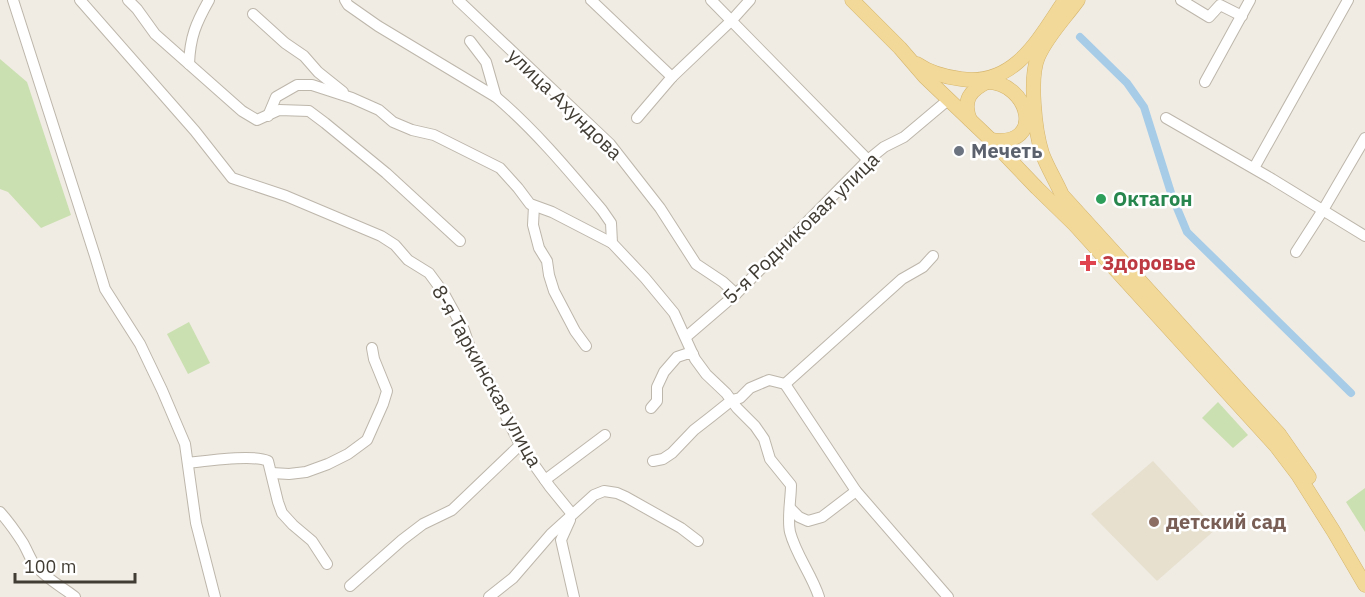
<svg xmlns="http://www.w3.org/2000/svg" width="1365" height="597" viewBox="0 0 1365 597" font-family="'IBM Plex Sans',sans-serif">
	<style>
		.education { fill: #e7e0cf }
		.green { fill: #cbe0b0 }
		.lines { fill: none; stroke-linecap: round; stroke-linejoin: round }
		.canal { stroke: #a6cce7; stroke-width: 8 }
		.minor-casing { stroke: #bdb6ab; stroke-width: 12 }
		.major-casing { stroke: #d5b56c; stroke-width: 15 }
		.minor { stroke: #fff; stroke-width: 10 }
		.major { stroke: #f2d99a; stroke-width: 14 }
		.worship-dot { fill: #6b7280; stroke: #fff; stroke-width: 2 }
		.leisure-dot { fill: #2e9e5b; stroke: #fff; stroke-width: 2 }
		.health-dot { fill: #e0444e; stroke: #fff; stroke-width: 2 }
		.education-dot { fill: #8d6e63; stroke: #fff; stroke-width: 2 }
		.labels { text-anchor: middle; stroke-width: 5; stroke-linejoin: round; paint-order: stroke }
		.street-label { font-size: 20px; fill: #413c34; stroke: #fff }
		.worship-label { font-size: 20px; font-weight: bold; fill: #5b616d; stroke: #fff; text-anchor: start }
		.leisure-label { font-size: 20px; font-weight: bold; fill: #27864d; stroke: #fff; text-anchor: start }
		.health-label { font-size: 20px; font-weight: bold; fill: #be3a42; stroke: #fff; text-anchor: start }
		.education-label { font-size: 20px; font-weight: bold; fill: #785e54; stroke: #fff; text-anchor: start }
	</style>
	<rect width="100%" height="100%" fill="#f0ece4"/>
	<path class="education" d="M1153,461L1216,529L1157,581L1091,514Z"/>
	<g class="green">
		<path d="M0,59L27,82L71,215L41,228L8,192L0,189Z"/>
		<path d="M189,322L210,363L188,374L167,334Z"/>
		<path d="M1218,402L1248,435L1233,448L1202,418Z"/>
		<path d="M1365,488V532L1346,502Z"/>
	</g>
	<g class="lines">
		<path class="canal" d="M1080,37L1127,83L1144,107L1172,196L1187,232L1351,393"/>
		<g class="minor-casing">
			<g id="minor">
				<path d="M13,0L95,256L105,289L140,344L162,390L185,444L196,523L215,597"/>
				<path d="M80,0L195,131L232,178L286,196L381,236L395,245L408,260L429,273L443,292L464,330L471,351L486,375L520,445L550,487L572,514"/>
				<path d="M128,0L137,9L155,34L242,111L257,120L279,110L309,111L325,123L386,173L460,241"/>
				<path d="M345,0L348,5L378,26L496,97C535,130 569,171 602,210L611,223L612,243L645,278L674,313L695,359L706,374L726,393L737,408L755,426L764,439L770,459L791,485C791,499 787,518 790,532C796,555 812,575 819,597"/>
				<path d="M458,0L610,144L660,208L696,264L723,282L736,294"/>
				<path d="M591,0L672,77"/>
				<path d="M711,0L868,160"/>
				<path d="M1181,0L1209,17L1220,5L1242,16"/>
				<path d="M253,14L285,43L304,56L318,72L343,92"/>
				<path d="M470,41L486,62L496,97"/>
				<path d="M189,64C190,37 196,23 209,0"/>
				<path d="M1205,82L1250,0"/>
				<path d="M268,116L276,97L297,85H312L352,98L379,110L393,122L412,130L434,135L500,168L518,188L530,204L552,212L612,243"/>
				<path d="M637,118L672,77L732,20L750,0"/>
				<path d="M1166,118L1272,179L1365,236"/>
				<path d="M1254,168L1348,0"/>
				<path d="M534,206L533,225L539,248L547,261L549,275L554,291L575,331L586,346"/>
				<path d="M1296,252L1323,210L1365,138"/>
				<path d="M686,337L736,294L868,160L884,147L904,137L948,100"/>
				<path d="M785,384L856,491L948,597"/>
				<path d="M785,384L902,279L923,267L933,256"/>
				<path d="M651,408L657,401V387L664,372L677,357L686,354H693"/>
				<path d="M653,461L663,459L672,453L694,430L712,416L732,400L740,398L750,388L769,380L785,384"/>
				<path d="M188,463C206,461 253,454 268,461L278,502L282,513L293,525L312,541L327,564"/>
				<path d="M272,473L289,474L306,472L328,464L348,454L367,440L383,404L387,391L374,359L372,348"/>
				<path d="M545,480L605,435"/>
				<path d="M790,508L799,517L808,521L822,517L856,491"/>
				<path d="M0,512C9,522 16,532 23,543C27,550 30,558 34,564C46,579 61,586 75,597"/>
				<path d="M570,520L561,540L574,597"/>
				<path d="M350,586L402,540L423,524L452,510L520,445"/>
				<path d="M489,597L513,578L551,534L594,495L604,491L617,493L626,497L681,528L698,541"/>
			</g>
		</g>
		<g class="major-casing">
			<g id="major">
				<path d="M852,0L900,48L925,77L991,140L1037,188L1075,225L1276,446L1298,475L1334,532L1365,585"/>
				<path d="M1078,0C1065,18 1047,36 1038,57C1029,78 1035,131 1042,153C1047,167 1056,181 1062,195L1279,434L1309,477"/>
				<path d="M917,64C930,73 945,77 961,79C1015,87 1039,38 1065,0"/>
				<path d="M986,82C1029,81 1047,148 991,140"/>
				<path d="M970,120C962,100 970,90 989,81"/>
			</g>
		</g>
		<use href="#minor" class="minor"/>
		<use href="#major" class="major"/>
	</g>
	<circle class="worship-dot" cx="959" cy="151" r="6"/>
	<circle class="leisure-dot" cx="1101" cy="199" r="6"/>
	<path class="health-dot" d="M1085 254h6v6h6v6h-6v6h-6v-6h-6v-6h6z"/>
	<circle class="education-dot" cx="1154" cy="522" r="6"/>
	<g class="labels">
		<g class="street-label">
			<text transform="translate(565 104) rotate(44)" y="7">улица Ахундова</text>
			<text transform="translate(801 228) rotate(-44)" y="7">5-я Родниковая улица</text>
			<text transform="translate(487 376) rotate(61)" y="7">8-я Таркинская улица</text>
		</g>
		<g class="worship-label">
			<text x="971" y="158">Мечеть</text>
		</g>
		<g class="leisure-label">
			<text x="1113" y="206">Октагон</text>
		</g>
		<g class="health-label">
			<text x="1102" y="270">Здоровье</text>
		</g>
		<g class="education-label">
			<text x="1166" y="529">детский сад</text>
		</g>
	</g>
	<path d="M15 573v9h120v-9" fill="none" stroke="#413c34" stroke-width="3"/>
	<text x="24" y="573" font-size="18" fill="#413c34" stroke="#ffffff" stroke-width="4.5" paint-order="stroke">100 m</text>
</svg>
